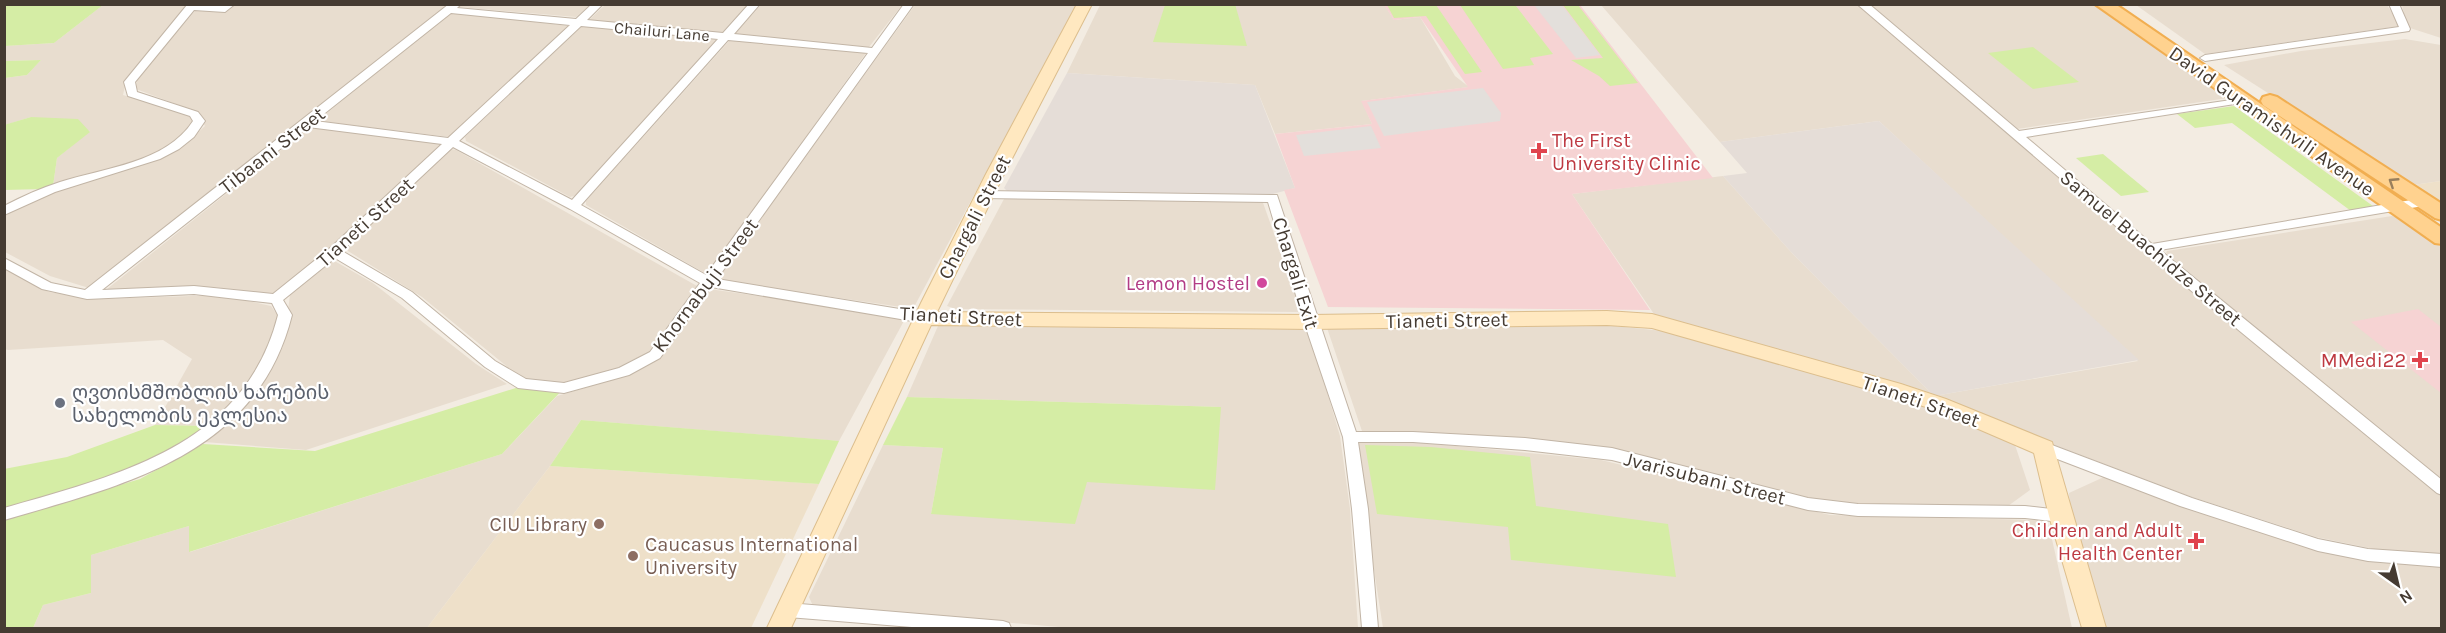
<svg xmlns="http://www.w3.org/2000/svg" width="2446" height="633" viewBox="0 0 2446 633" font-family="Karla,'Noto Sans Georgian',sans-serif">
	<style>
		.residential { fill: #e8ddcf }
		.industrial { fill: #e5ddd7 }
		.education { fill: #eee0c9 }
		.medical { fill: #f6d3d3 }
		.green { fill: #d5eda5 }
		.parking { fill: #e3dfdb }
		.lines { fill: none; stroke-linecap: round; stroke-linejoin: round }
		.street-casing { stroke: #c2b5a6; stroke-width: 2 }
		.secondary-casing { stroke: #dcbe8d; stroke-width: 2 }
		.primary-casing { stroke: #f1ae51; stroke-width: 4 }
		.street { fill: #fff; fill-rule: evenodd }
		.secondary { fill: #ffe8c0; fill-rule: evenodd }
		.primary { fill: #ffd28f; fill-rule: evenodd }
		.oneway { stroke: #997f5c }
		.health-dot { fill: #e0444e; stroke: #fff; stroke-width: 2 }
		.hotel-dot { fill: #d1479c; stroke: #fff; stroke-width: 2 }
		.worship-dot { fill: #6b7280; stroke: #fff; stroke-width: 2 }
		.education-dot { fill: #8d6e63; stroke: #fff; stroke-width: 2 }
		.labels { text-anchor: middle; stroke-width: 4.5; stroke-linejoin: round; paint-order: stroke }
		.far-street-label { font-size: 16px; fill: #453b32; stroke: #fff }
		.street-label { font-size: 20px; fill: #453b32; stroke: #fff }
		.health-label { font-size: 20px; fill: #be3a42; stroke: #fff; text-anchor: end }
		.hotel-label { font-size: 20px; fill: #b23c85; stroke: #fff; text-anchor: end }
		.worship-label { font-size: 20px; fill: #5b616d; stroke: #fff; text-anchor: start }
		.education-label { font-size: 20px; fill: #785e54; stroke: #fff; text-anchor: end }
	</style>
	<rect width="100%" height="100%" fill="#f3ece2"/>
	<g class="residential">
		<path d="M1384,4L1394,20L1420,17L1455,76L1469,87L1362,101L1372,124L1275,134L1255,85L1067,73L1100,5Z"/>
		<path d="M103,5H191L127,77L123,95L190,115L194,128L179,141L140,161L53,186L57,158L90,131L31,117L5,125V78L27,75L41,60L5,61L4,46L54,43Z"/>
		<path d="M200,5H450L89,288L50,276L5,252V213L53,190L137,166L193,137L205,126L197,112L136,89L137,79Z"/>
		<path d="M461,5V4L590,5L576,17L458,7Z"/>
		<path d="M605,5H748L720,35L587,22Z"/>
		<path d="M761,5H902L869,47L734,35Z"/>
		<path d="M915,5H1076L914,307L908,308L716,280Z"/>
		<path d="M1601,5H1858L2145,247L2200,298L2441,495V557H2413L2316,537L2186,495L2046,442L1934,396L1654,314L1572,194L1723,176L1792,253L1934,396L2138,361L1879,121L1720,142Z"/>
		<path d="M1871,5H2097L2230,95L2228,98L2017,129Z"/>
		<path d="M2136,5H2387L2400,26L2205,54Z"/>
		<path d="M2402,5H2441V38L2407,27Z"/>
		<path d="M453,13L570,26L450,137L317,121L448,15Z"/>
		<path d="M587,26L716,40L578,195L570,197L466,141L465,137L581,27Z"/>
		<path d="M2405,39L2441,45V181L2413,185L2224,65L2301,51Z"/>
		<path d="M730,40L866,53L711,270L703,272L586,205V201Z"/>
		<path d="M310,127L442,144L294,283L272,294L213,287L102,293Z"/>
		<path d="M450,149L456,150L697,286L650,351L616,369L558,385L521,378L422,297L348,251L347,248Z"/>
		<path d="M1004,199L1262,200L1302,312L956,309L947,306Z"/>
		<path d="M2392,216L2401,219L2441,247V482L2166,253L2167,251Z"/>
		<path d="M331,259L373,283L476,364L507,384L306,450L204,442L243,408L263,384L283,347L290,295L296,287Z"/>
		<path d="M4,266L49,292L100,299L222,295L271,306L278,316L256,377L209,426L155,425L192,359L163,340L8,350L4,349Z"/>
		<path d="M709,289L902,316L905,319L839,441L581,420L550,466L427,628H33L43,605L91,593V555L189,526L190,552L502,454L557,396L622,377L647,366L663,354Z"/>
		<path d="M949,322L1307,324L1340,436L1350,509L1358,628H1071L813,606L809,597L883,445L943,448L931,514L1087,482L1221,407L907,397L938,326Z"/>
		<path d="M1325,322L1614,326L1673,332L1885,394L1946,415L2014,442L2030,490L2008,506L1839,505L1618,453L1363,434Z"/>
		<path d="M1354,441H1406L1601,460L1830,515L2038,520L2049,526L2072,628H1383Z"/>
		<path d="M2104,477L2319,550L2376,562L2441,566V628H2103L2071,518L2069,493Z"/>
	</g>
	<g class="industrial">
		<path d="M1067,73L1255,85L1295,188L1265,196L1008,192L1004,188Z"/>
		<path d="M1879,121L2139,360L1934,396L1792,253L1723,176L1747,173L1720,142Z"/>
	</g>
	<g class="education">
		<path d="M2441,181V205L2413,185Z"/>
		<path d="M550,466L806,483L819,484L751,628H427Z"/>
	</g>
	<g class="medical">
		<path d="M1384,5H1580L1713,178L1572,194L1650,310L1328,307L1284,190L1295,188L1275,134L1372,124L1361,101L1468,87L1420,17L1394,20Z"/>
		<path d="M2418,309L2441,327V393L2351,322Z"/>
	</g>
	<g class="green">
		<path d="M1235,4L1247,46L1153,42L1165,5Z"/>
		<path d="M1510,4L1516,6L1553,54L1530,58L1534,65L1503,69L1460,5Z"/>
		<path d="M4,5L5,4L103,5L54,43L5,46Z"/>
		<path d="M1387,5H1436L1482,72L1465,74L1426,16L1394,18Z"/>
		<path d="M1563,5H1578L1638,83L1610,86L1599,76L1571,60L1603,58Z"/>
		<path d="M2033,47L2079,82L2033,89L1988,53Z"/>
		<path d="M41,60L27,75L5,78V61Z"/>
		<path d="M2234,106L2373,206L2351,211L2232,123L2195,128L2177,114Z"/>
		<path d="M31,117L78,119L90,132L57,158L53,186L44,189L5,190L4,125Z"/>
		<path d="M2103,154L2149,192L2121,196L2076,158Z"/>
		<path d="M519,387L564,388L502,454L189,552V526L91,555V593L43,605L33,628H5V519L140,479L203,444L315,451Z"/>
		<path d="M907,397L1221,407L1215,490L1087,482L1075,524L931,514L943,448L883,445Z"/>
		<path d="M581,420L829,440L839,441L819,484L550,466Z"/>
		<path d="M155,425L209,426L173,450L105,481L5,512L4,469L67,457Z"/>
		<path d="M1365,445L1431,447L1530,457L1536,506L1668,524L1676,577L1511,560L1508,527L1377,514Z"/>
	</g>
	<g class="parking">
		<path d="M1534,5H1562L1600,55L1576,58Z"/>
		<path d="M1483,88L1501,113L1500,121L1384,136L1367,102Z"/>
		<path d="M1371,126L1381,148L1304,156L1296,135Z"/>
	</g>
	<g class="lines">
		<g class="street-casing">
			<g id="street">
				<path d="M224,4H235L225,12L194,10L135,82L137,92L198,112L205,121L194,137L179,149L160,159L55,192L4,215V206C23,196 41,188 60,182C104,168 166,163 193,121L190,116L128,96L124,82L187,5Z"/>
				<path d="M449,4H461L457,8L576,19L592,4H603L587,20L723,33L749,4H760L734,34L872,48L904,4H914L717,279L924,313L931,318L929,321L924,323L711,287L660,358L629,375L564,393L518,388L485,367L402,298L335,258L283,300L292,315C257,455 125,485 4,520V508C118,475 245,446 278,315L272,303L194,294L87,299L42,289L4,268V258L51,283L85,290ZM451,13L570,25L448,138L315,121ZM581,26L718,39L572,200L459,141ZM728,40L868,53L706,275L581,205ZM308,127L442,144L329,249L273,294L194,286L102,290ZM453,147L570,209L700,283L650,352L619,368L564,383L526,379L495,361L412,292L342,251Z"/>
				<path d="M1857,4H1869L2019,131L2245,98V102L2241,103L2026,137L2152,244L2423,198L2427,199L2429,202L2427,205L2423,206L2160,250L2442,480V495L2437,493L2202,300Z"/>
				<path d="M2389,4H2399L2410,29L2409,31L2205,61L2200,58L2205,55L2399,27Z"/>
				<path d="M986,191L1277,195L1356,432H1413L1525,438L1612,448L1808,498L1858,504L2025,506L2060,510L2066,512L2068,516L2066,520L2060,522L2025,518L1858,516L1808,510L1612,460L1525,450L1413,442H1358L1368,509L1378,628H1362L1352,509L1343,437L1304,322L1268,202L982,198L980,195L982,192Z"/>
				<path d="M2044,442L2192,498L2318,539L2368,549L2442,554V567L2368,561L2318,551L2180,506L2039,452L2037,448L2039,444Z"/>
				<path d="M788,603L1003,621L1009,623L1011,628H924L788,617L782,615L780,610L782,605Z"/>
			</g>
		</g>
		<g class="secondary-casing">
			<path id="secondary" d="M1077,4H1092L1004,174L937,312L1311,315L1607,311L1652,314L1901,384L1946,399L2052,442L2106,628H2082L2049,516L2034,453L1932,409L1888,395L1652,328L1607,325L1311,329L931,325L791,628H767L921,303L986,174Z"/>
		</g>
		<g class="primary-casing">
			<g id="primary">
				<path d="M2095,4H2115L2442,228V244L2435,243Z"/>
				<path d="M2270,95L2277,97L2442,204V220L2435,218L2263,105L2261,101L2263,97Z"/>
			</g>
		</g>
		<use href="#street" class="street"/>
		<use href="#secondary" class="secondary"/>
		<use href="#primary" class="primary"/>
	</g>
	<defs><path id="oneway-chevron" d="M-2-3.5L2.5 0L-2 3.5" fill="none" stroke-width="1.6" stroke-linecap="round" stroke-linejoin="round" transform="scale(1.5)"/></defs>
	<use class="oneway" href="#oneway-chevron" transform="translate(2393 182) rotate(-147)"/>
	<g class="health-dot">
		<path d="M1536 142h6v6h6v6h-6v6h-6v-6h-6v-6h6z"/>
		<path d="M2417 351h6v6h6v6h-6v6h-6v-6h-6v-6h6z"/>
		<path d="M2193 532h6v6h6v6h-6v6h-6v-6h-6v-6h6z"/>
	</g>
	<circle class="hotel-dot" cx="1262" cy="283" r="6"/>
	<circle class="worship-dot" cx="60" cy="403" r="6"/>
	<g class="education-dot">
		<circle cx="599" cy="524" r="6"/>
		<circle cx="633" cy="556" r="6"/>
	</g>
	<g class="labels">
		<g class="far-street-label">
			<text transform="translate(662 31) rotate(5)" y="6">Chailuri Lane</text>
		</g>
		<g class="street-label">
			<text transform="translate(2272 121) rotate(35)" y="7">David Guramishvili Avenue</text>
			<text transform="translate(272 150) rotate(-38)" y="7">Tibaani Street</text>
			<text transform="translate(974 217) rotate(-63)" y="7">Chargali Street</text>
			<text transform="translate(365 222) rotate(-42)" y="7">Tianeti Street</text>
			<text transform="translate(2151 248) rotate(40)" y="7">Samuel Buachidze Street</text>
			<text transform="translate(1296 273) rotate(73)" y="7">Chargali Exit</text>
			<text transform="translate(705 285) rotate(-53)" y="7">Khornabuji Street</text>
			<text transform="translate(961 316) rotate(3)" y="7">Tianeti Street</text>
			<text transform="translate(1447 320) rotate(-1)" y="7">Tianeti Street</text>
			<text transform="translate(1921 401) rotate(19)" y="7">Tianeti Street</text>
			<text transform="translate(1705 478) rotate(14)" y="7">Jvarisubani Street</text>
		</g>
		<g class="health-label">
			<text x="1552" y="147" text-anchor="start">The First<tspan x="1552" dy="23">University Clinic</tspan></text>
			<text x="2406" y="367">MMedi22</text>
			<text x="2182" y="537">Children and Adult<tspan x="2182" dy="23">Health Center</tspan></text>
		</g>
		<g class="hotel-label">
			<text x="1250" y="290">Lemon Hostel</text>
		</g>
		<g class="worship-label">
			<text x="72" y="399">ღვთისმშობლის ხარების<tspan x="72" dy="23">სახელობის ეკლესია</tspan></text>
		</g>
		<g class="education-label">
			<text x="587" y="531">CIU Library</text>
			<text x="645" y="551" text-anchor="start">Caucasus International<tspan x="645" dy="23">University</tspan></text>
		</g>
	</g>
	<rect width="2446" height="633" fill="none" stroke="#453b32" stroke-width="12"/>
	<g transform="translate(2398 585) rotate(146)" stroke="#ffffff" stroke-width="4.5" paint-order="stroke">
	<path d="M0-4.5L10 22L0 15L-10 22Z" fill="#453b32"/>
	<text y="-9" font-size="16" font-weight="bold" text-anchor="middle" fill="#453b32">N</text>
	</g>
</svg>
